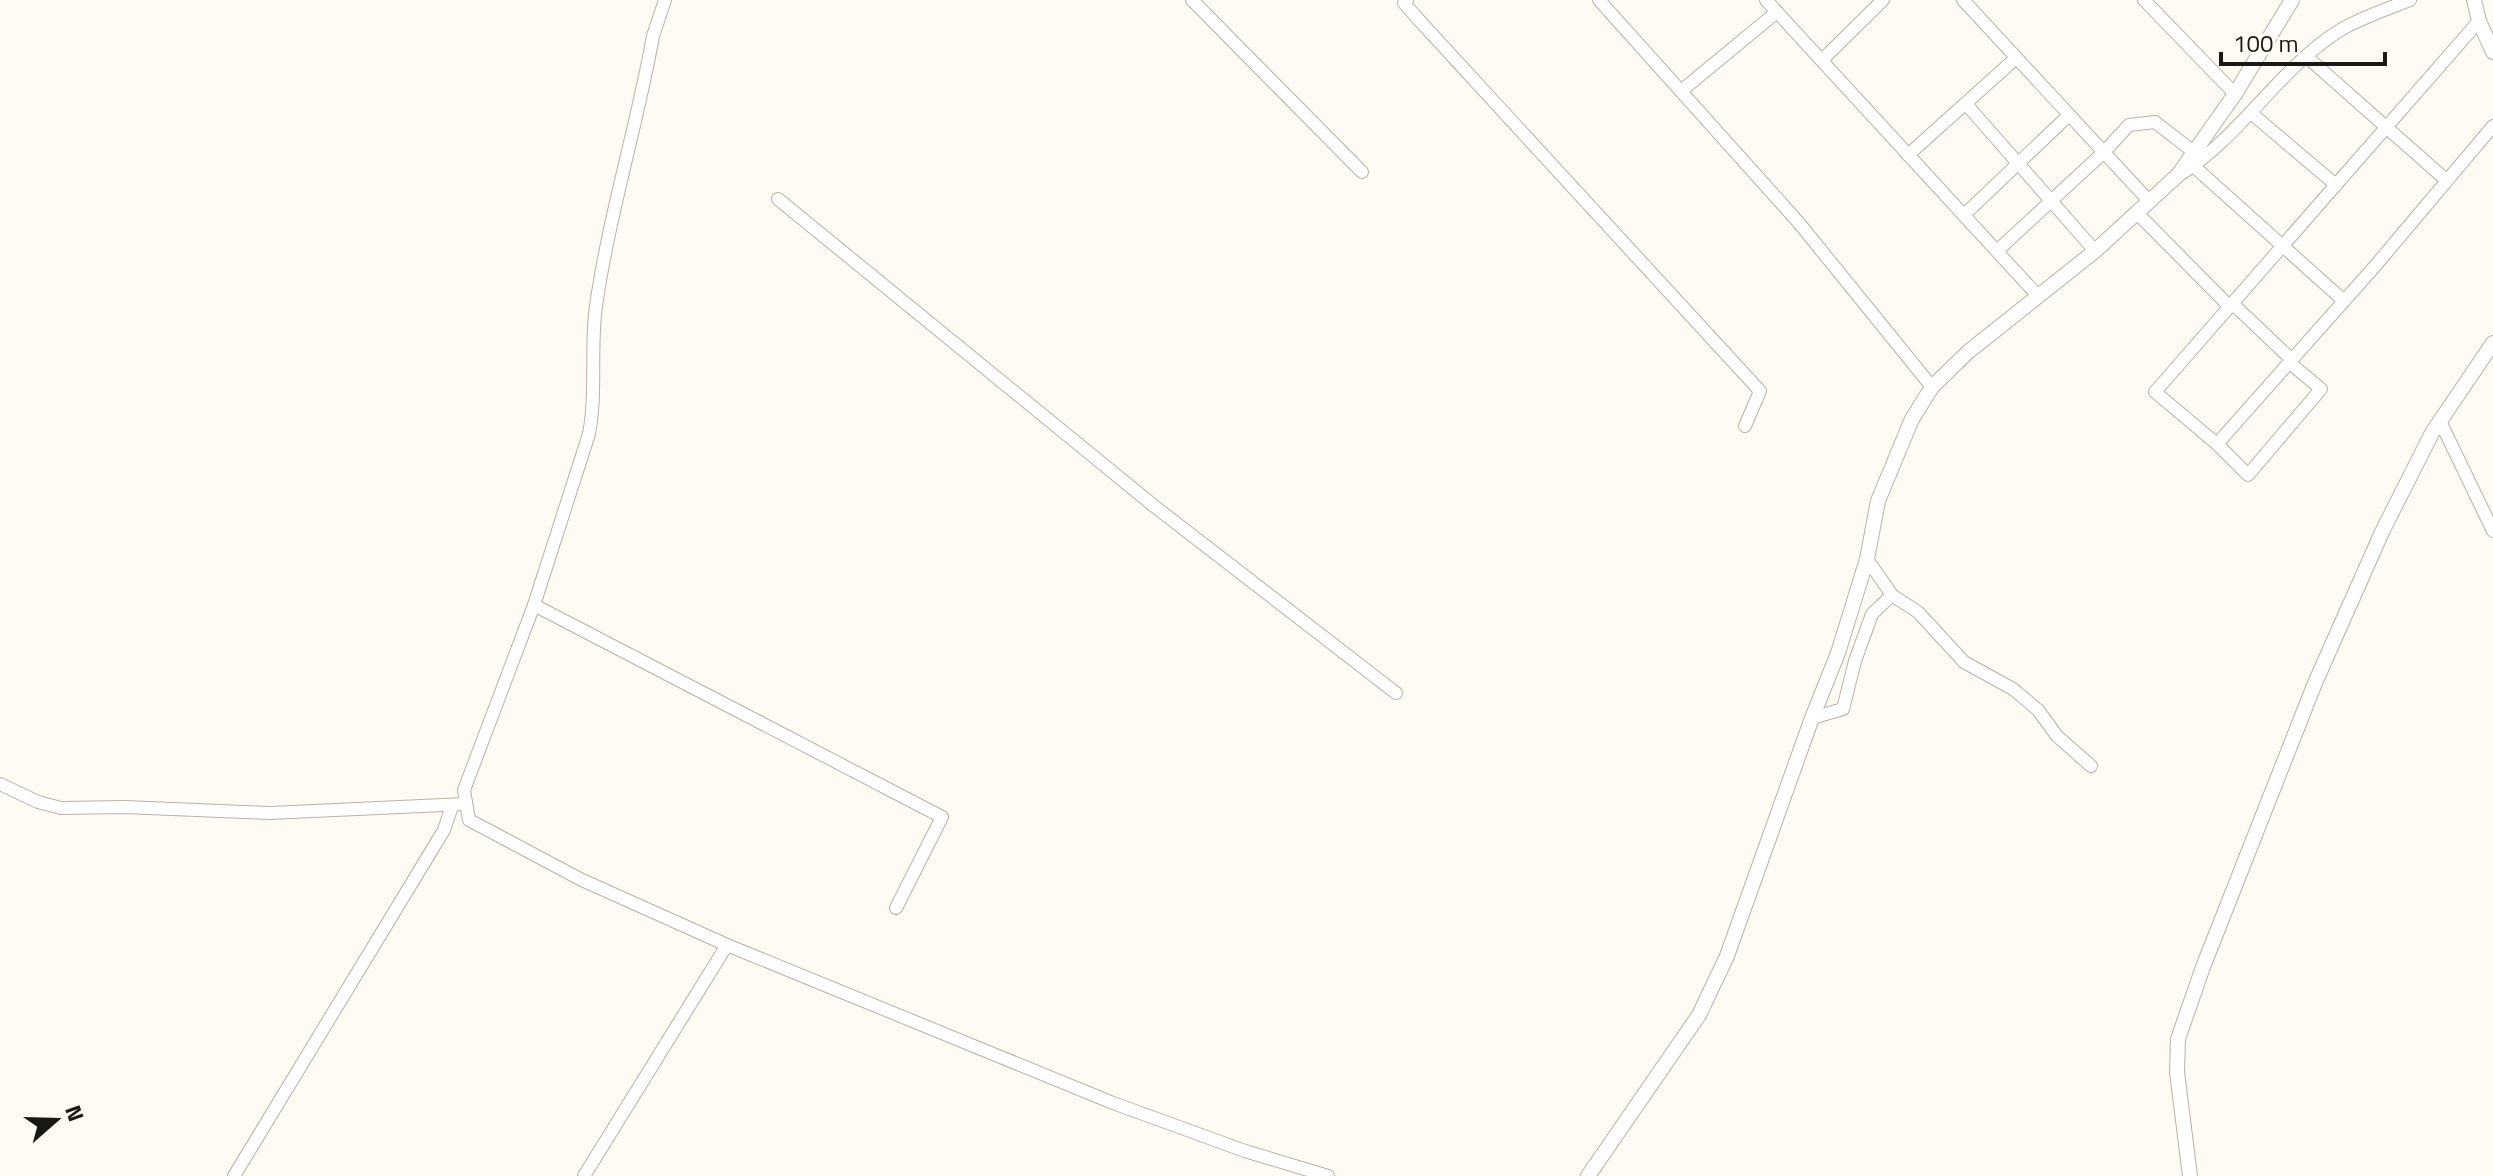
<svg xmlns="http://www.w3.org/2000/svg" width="2493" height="1176" viewBox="0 0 2493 1176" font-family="'Titillium Web',sans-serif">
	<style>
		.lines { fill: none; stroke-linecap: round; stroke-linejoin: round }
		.minor-casing { stroke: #b9b2a5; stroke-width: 14 }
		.tertiary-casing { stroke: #b9b2a5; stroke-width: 16 }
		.minor { stroke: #fff; stroke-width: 12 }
		.tertiary { stroke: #fff; stroke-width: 14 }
	</style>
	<rect width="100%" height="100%" fill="#fefbf5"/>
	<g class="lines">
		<g class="minor-casing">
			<g id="minor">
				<path d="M665,0L653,36C637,126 609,215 596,306C590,348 597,391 589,434L534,605L464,790L469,820L582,880L727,945L1113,1103L1245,1151L1328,1176"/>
				<path d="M1192,0L1362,172"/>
				<path d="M1407,0L1404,3L1418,19L1760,391L1745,426"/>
				<path d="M1599,0L1799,223L1932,387"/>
				<path d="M1766,0L2038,296"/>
				<path d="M1963,0L2149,201"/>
				<path d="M2144,0L2235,94"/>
				<path d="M2479,21L2155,392L2217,444L2376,265L2493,126"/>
				<path d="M2307,57L2446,180"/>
				<path d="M1822,60L1883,0"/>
				<path d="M1681,91L1777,12"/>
				<path d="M1966,104L2095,251"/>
				<path d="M2251,113L2336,185"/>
				<path d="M1908,155L2016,58"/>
				<path d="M2189,162L2344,301"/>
				<path d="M2181,174C2242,135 2282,65 2342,29C2363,17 2387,9 2410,0"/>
				<path d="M778,199L1154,506L1396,693"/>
				<path d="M2136,212L2230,307"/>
				<path d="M1964,215L2069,115"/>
				<path d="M1998,250L2104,152L2129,125L2155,122L2195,153"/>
				<path d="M2233,304L2292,360"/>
				<path d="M2440,421L2493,531"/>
				<path d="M2217,444L2248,475L2321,389L2290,363"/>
				<path d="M1867,559L1892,595"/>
				<path d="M534,605L942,817L896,908"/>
				<path d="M1812,718L1843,709L1855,661L1872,614L1892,595L1918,612L1964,662L2013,689L2038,710L2057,736L2091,766"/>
				<path d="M0,784L38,802L61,808L124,807L270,813L465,804"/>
				<path d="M234,1176L444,830L452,806"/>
				<path d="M584,1176L727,945"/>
			</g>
		</g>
		<g class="tertiary-casing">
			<g id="tertiary">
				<path d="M2474,0L2479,21L2493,52"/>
				<path d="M1588,1176L1699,1015L1727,956L1812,718L1838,653L1867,559L1878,501L1912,419L1932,387L1968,352L2095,251L2178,175L2235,94L2292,0"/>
				<path d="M2190,1176L2177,1072L2178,1039L2203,967L2315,683L2382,532L2432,433L2493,343"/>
			</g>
		</g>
		<use href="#minor" class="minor"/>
		<use href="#tertiary" class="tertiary"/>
	</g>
	<g transform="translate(56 1120) rotate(70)" stroke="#fefbf5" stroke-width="6" paint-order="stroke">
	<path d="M0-6L14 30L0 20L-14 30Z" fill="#1a1813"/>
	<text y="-12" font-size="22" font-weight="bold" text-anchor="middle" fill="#1a1813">N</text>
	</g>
	<path d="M2221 52v12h164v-12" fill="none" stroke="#1a1813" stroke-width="4"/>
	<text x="2233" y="52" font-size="24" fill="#1a1813" stroke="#fefbf5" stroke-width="6" paint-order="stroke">100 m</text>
</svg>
